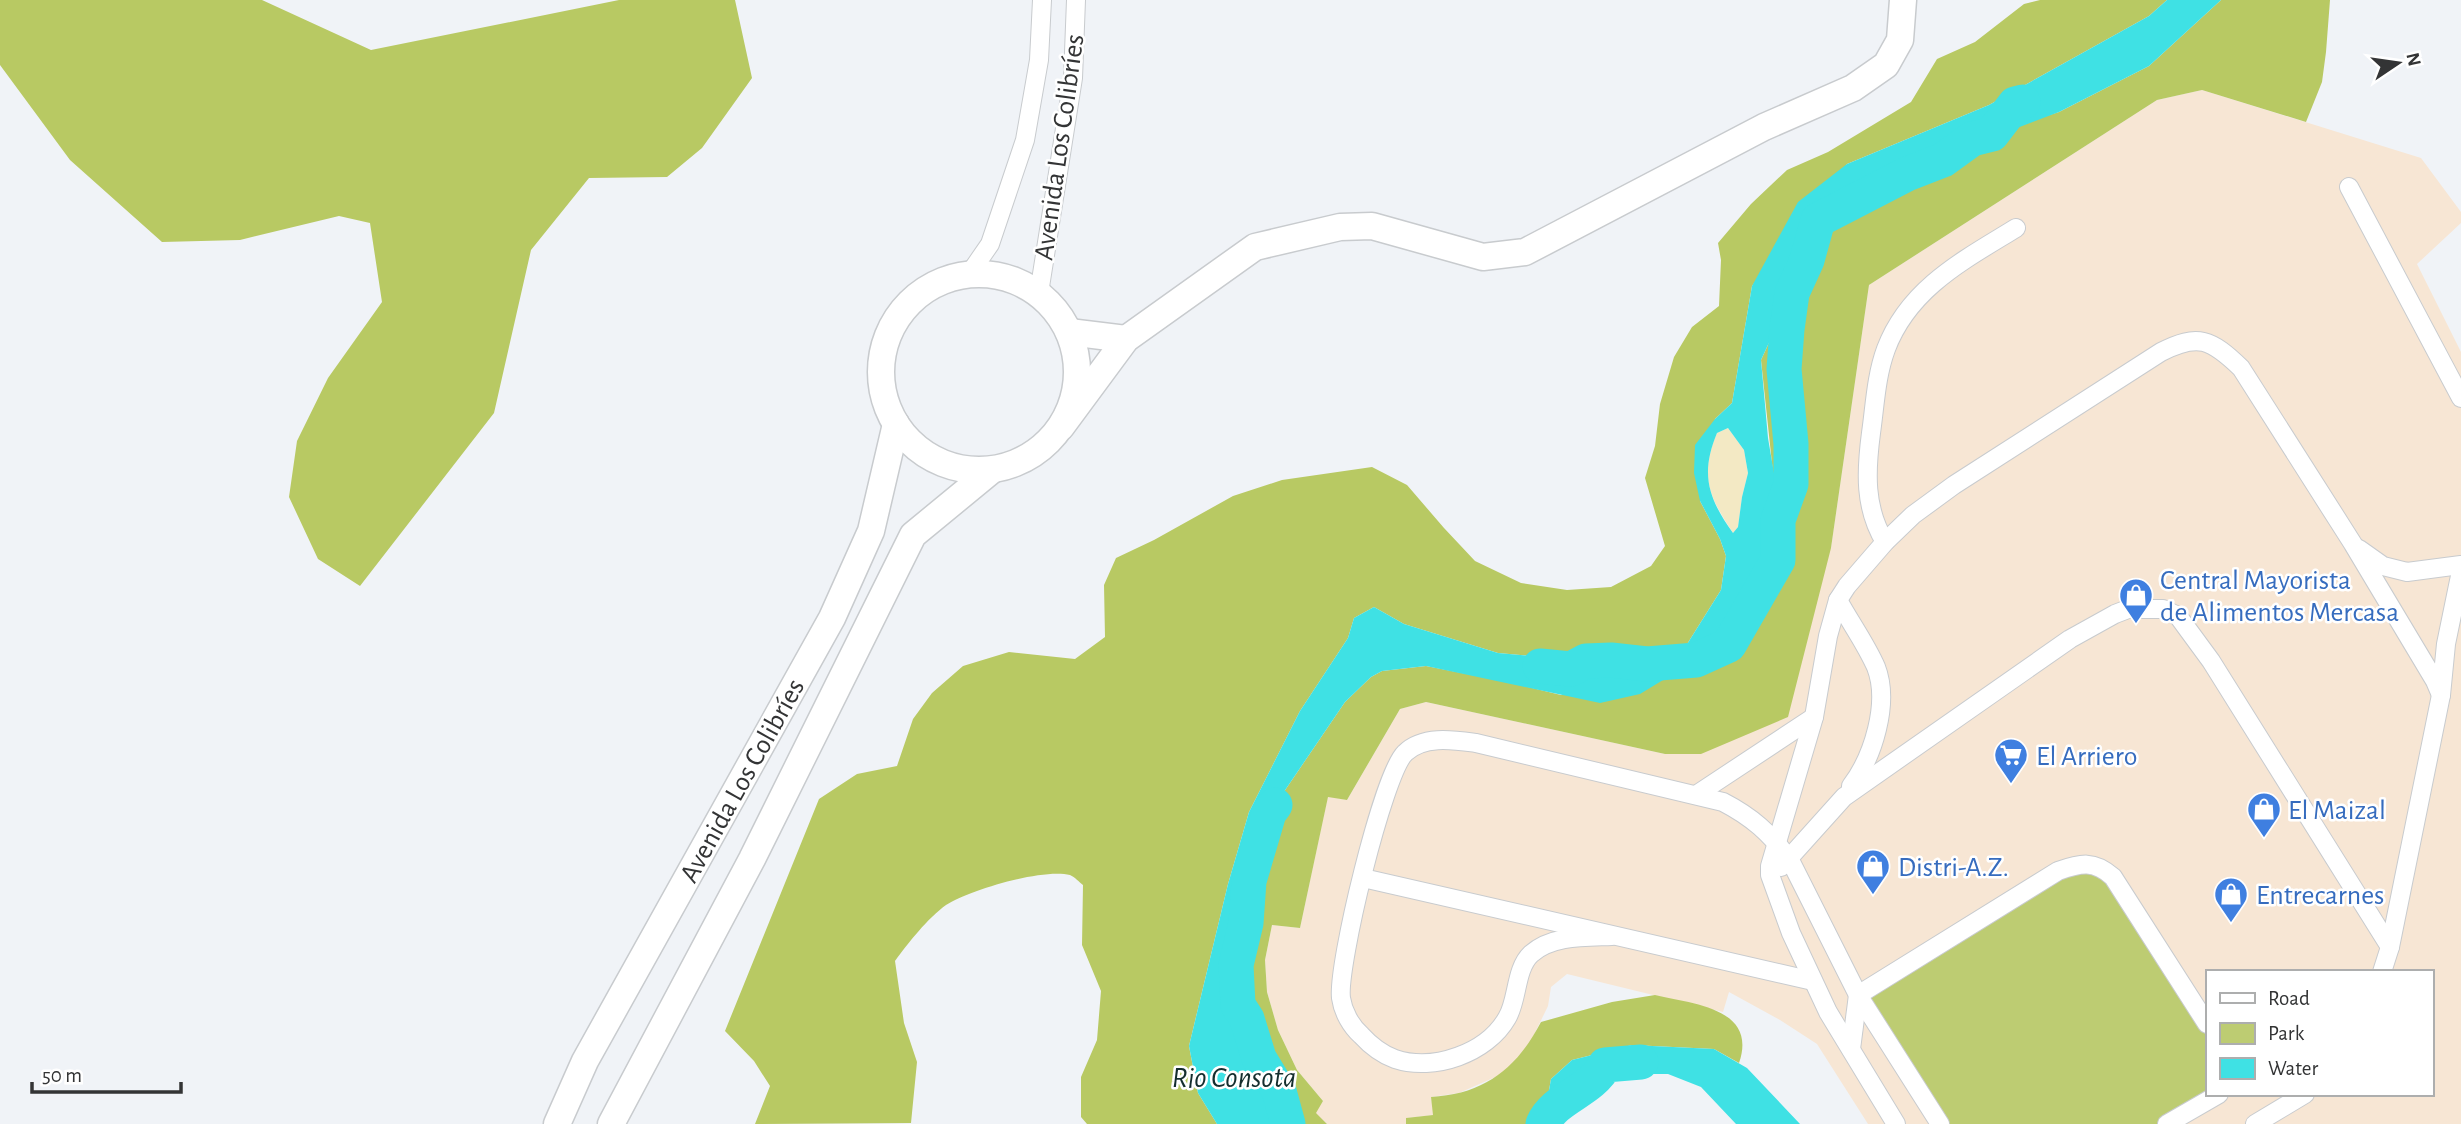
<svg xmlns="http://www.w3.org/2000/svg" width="2461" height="1124" viewBox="0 0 2461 1124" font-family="'Alegreya Sans',sans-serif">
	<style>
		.commercial { fill: #f7e6d4; fill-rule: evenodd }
		.green { fill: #bdcc72 }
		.forest { fill: #b8c963 }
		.sand { fill: #f3e9c4 }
		.water { fill: #3fe1e4; fill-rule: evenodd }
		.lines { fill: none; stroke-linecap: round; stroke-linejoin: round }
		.river { stroke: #3fe1e4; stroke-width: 35 }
		.street-casing { stroke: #c8cbce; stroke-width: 20 }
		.secondary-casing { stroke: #c8cbce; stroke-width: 29 }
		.street { stroke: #fff; stroke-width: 18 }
		.secondary { stroke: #fff; stroke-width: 26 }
		.labels { text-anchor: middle; stroke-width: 5; stroke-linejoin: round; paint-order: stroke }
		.street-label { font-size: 28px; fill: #333435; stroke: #fff }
		.shop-label { font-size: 28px; fill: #366cbe; stroke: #fff; text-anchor: start }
		.water-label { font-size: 30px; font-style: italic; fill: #142e2e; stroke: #fff }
	</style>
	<rect width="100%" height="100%" fill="#f0f3f7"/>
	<path class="commercial" d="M2202,90L2421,158L2461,212V223L2417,264L2461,352V1124H1868L1817,1044L1780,1020L1729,992L1723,1012L1567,974L1551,987L1548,1006L1530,1043L1511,1066L1500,1075L1459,1093L1431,1097L1434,1115L1407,1118L1406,1124H1327L1315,1113L1323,1101L1297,1070L1278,1030L1267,992L1265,960L1272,925L1300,928L1328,796L1347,800L1400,709L1426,702L1665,754H1701L1831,548L1869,285L2157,100ZM2207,972H2431V1094H2207Z"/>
	<path class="green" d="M2096,865L2207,1024V1094L2167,1124H1940L1858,995L2058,871Z"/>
	<g class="forest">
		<path d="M0,0H262L371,50L619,0H735L752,78L702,148L667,177L589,178L531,250L494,413L360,586L318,559L289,497L297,441L328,378L382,302L370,223L339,216L240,240L162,242L70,160L0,65Z"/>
		<path d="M2040,0H2167L2149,16L1989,105L1847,164L1752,286L1732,403L1715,419L1700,501L1720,539L1726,556L1721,590L1684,649L1611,660L1586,661L1498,653L1404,624L1374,607L1354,618L1348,638L1300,711L1249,812L1228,884L1189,1046L1198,1093L1217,1124H1087L1081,1117V1077L1097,1040L1101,991L1082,945L1083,885C1079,882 1075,877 1070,875C1043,868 969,890 946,905C928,918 908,943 895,961L904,1023L917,1062L911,1123L755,1124L770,1086L754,1061L725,1031L819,799L857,774L897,766L913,719L932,693L963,666L1009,652L1075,659L1105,637L1104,585L1116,558L1154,540L1233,496L1282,480L1372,467L1407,485L1444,528L1475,561L1521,583L1567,590L1611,587L1651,566L1665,546L1645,478L1655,446L1660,404L1674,357L1692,327L1719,306L1721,260L1718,243L1751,204L1787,170L1828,152L1911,102L1937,59L1975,42L2024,4Z"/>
		<path d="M2221,0H2330L2326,52L2322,82L2306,122L2202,90L2157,100L1869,285L1831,548L1788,717L1701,754H1665L1426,702L1400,709L1347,800L1328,797L1300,928L1272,925L1265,960L1267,992L1278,1030L1297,1070L1323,1101L1316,1113L1327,1124H1288L1279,1091L1238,1005V954L1246,923L1257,850L1277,802L1345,702L1371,677L1382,671L1426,666L1508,682L1561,695L1722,637L1743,619L1760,593L1769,544L1778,520L1761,360L1807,260L1826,225L1848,207L1942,149L2059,112L2149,66Z"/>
		<path d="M1655,995C1693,1004 1758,1008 1739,1063L1714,1049L1632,1045L1572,1060L1551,1079L1543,1124H1406V1118L1433,1115L1431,1097C1485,1094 1517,1068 1541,1022L1612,1002Z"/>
	</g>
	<path class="sand" d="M1728,428L1744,450L1748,473L1742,497L1738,527L1733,533C1709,496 1699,476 1717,433Z"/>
	<g class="water">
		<path d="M2167,0H2221L2149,66L2059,112L2017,128L1942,149L1848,207L1826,225L1807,260L1761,360L1768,438L1777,491L1778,520L1769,544L1760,593L1743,619L1696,660L1640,694L1600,703L1426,666L1382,671L1371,677L1345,702L1277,802L1257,850L1246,923L1238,954V1005L1265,1047L1288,1124H1217L1198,1093L1189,1046L1228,884L1249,812L1300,711L1348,638L1354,618L1374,607L1404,624L1498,653L1586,661L1611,660L1684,649L1721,590L1726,556L1720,539L1700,501L1694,473L1695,445L1715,419L1732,403L1752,286L1798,202L1847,164L1989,105L2149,16ZM1728,428L1744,450L1748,473L1742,497L1738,527L1733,533C1708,498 1700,474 1717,433Z"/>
		<path d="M1632,1045L1714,1049L1747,1068L1800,1124H1736L1701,1087L1668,1074H1629L1599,1076L1580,1091L1565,1111L1560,1124H1543L1551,1079L1572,1060Z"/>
	</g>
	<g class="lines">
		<g class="river">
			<path d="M1540,666L1571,669L1586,661L1611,660L1647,664L1696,660L1729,645L1778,560V520L1791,484V444L1784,369L1787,329L1792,293L1807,260L1818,220L1907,174L1943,160L1972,139L1992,134L2015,104L2023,102"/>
			<path d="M1275,805L1269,813L1249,881L1246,923L1236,965L1238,1005L1247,1019L1259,1058L1279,1091L1288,1124"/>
			<path d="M1543,1124C1555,1097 1591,1092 1605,1065L1641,1062"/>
		</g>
		<g class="street-casing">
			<g id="street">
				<path d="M2349,187L2461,398"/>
				<path d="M970,273L990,244L1025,140L1039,60L1042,0"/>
				<path d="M1039,293L1073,78L1076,0"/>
				<path d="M1885,542C1864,508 1866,471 1871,433C1875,405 1876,376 1886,349C1909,288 1964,260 2016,228"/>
				<path d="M2359,549L2383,566L2407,572L2461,565"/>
				<path d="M1838,600C1850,622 1866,644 1876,667C1890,703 1873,757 1851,786"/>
				<path d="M1696,795L1814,717"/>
				<path d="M1781,867L1844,797L2070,639L2115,614L2128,609H2163L2178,616L2211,661L2390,947"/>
				<path d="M1363,878L1813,981"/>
				<path d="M1612,936C1586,937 1552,935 1531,954C1515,969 1518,1000 1507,1018C1487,1053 1434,1072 1395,1059C1381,1054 1371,1046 1361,1035C1351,1026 1343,1012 1341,998C1337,966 1383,774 1405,753C1423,735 1454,740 1476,743L1723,802C1752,817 1770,833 1790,860L1858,995L1940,1124"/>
				<path d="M2382,972L2390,947L2441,695L2446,644L2461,571"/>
				<path d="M1858,995L2058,871C2081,863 2094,860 2113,877L2207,1024"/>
				<path d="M1851,1049L1858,995"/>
				<path d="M1896,1124L1828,1012L1791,933L1770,875V866L1814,717L1828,636L1838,600L1847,586L1885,542L1913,515L1954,485L2161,352C2198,333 2211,339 2241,368L2353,544L2435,681L2441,695"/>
				<path d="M2167,1124L2219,1094"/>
				<path d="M2255,1124L2305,1094"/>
			</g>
		</g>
		<g class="secondary-casing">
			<g id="secondary">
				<circle cx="979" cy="372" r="98"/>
				<path d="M1069,332L1126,339"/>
				<path d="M1061,427L1126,339L1255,247L1340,227L1372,226L1483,257L1525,252L1764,127L1853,88L1886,65L1900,40L1903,0"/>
				<path d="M557,1124L585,1061L832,618L871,531L896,424"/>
				<path d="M611,1124L752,859L913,535L992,470"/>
			</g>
		</g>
		<use href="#street" class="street"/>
		<use href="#secondary" class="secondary"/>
	</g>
	<defs>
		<g id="shop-pin" transform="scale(1.75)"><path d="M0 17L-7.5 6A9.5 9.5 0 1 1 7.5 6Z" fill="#3f7fe0" stroke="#fff"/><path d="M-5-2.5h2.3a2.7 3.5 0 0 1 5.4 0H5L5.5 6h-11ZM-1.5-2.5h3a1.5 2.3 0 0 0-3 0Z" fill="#fff"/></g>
		<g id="supermarket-pin" transform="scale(1.75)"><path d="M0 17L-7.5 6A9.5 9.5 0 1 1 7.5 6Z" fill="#3f7fe0" stroke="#fff"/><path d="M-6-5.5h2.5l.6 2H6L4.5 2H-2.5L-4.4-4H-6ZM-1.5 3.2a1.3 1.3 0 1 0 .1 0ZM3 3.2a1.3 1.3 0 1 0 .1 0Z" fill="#fff"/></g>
	</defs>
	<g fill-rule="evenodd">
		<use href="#shop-pin" x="2136" y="595"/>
		<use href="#supermarket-pin" x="2011" y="755"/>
		<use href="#shop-pin" x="2264" y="809"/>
		<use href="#shop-pin" x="1873" y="866"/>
		<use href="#shop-pin" x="2231" y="894"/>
	</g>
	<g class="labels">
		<g class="street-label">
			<text transform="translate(1058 147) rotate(-82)" y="10">Avenida Los Colibríes</text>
			<text transform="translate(741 780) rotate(-61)" y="10">Avenida Los Colibríes</text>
		</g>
		<g class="shop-label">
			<text x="2160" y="589">Central Mayorista<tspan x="2160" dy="32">de Alimentos Mercasa</tspan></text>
			<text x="2036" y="765">El Arriero</text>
			<text x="2288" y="819">El Maizal</text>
			<text x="1898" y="876">Distri-A.Z.</text>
			<text x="2256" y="904">Entrecarnes</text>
		</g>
		<g class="water-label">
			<text x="1234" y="1087">Rio Consota</text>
		</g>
	</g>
	<rect x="2206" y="970" width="228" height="126" fill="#ffffff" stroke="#adaeae" stroke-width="2"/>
	<rect x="2220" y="993" width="35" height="10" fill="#ffffff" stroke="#adaeae" stroke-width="2"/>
	<text x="2268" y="1005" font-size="21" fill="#333435">Road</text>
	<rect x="2220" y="1023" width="35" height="21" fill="#bdcc72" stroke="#adaeae" stroke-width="2"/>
	<text x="2268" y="1040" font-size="21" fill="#333435">Park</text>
	<rect x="2220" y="1058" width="35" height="21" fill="#3fe1e4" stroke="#adaeae" stroke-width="2"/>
	<text x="2268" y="1075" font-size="21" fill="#333435">Water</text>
	<g transform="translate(2398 63) rotate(77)" stroke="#ffffff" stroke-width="5" paint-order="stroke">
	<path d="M0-5L12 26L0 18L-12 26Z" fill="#333435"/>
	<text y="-10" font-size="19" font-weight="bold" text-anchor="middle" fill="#333435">N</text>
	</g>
	<path d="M32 1082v10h149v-10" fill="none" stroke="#333435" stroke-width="3.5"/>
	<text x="42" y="1082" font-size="21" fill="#333435" stroke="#ffffff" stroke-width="5" paint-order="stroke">50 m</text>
</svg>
